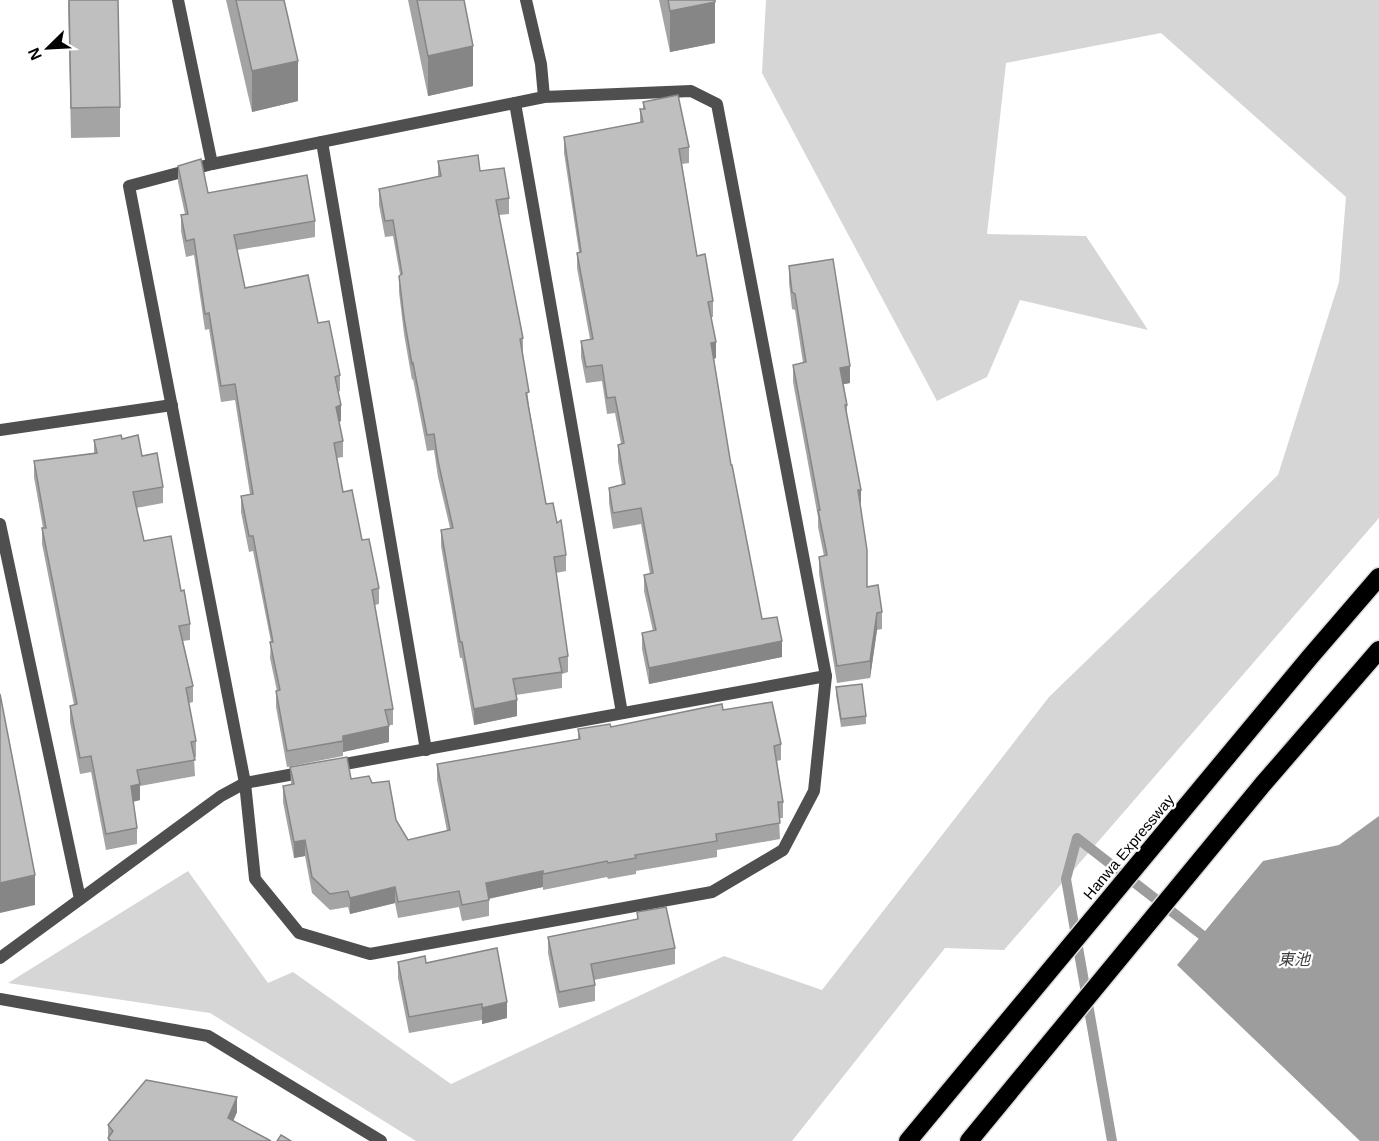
<svg xmlns="http://www.w3.org/2000/svg" width="1379" height="1141" viewBox="0 0 1379 1141" font-family="Helvetica,'Noto Sans JP',sans-serif">
	<style>
		.green { fill: #d6d6d6 }
		.water { fill: #9d9d9d }
		.lines { fill: none; stroke-linecap: round; stroke-linejoin: round }
		.stream { stroke: #9d9d9d; stroke-width: 10 }
		.motorway-casing { stroke: #dbdbdb; stroke-width: 21 }
		.minor { stroke: #4f4f4f; stroke-width: 12 }
		.tertiary { stroke: #4f4f4f; stroke-width: 12 }
		.motorway { stroke: #000; stroke-width: 18 }
		.wall { fill: #a4a4a4 }
		.shaded-wall { fill: #868686 }
		.building { fill: #bfbfbf; stroke: #868686; stroke-width: 1.5 }
		.labels { text-anchor: middle; stroke-width: 4.5; stroke-linejoin: round; paint-order: stroke }
		.street-label { font-size: 15px; fill: #000; stroke: #fff }
		.water-label { font-size: 16px; font-style: italic; fill: #3e3e3e; stroke: #fff }
	</style>
	<rect width="100%" height="100%" fill="#fff"/>
	<path class="green" d="M766,0H1379V518L1004,950L945,948L792,1141H416L210,1013L8,983L188,871L268,983L293,972L451,1084L724,956L822,990L1049,697L1278,475L1339,282L1346,197L1161,33L1006,63L987,234L1086,236L1148,330L1020,300L987,377L937,401L762,73Z"/>
	<path class="water" d="M1379,816V1141H1360L1177,965L1263,861L1339,845Z"/>
	<g class="lines">
		<path class="stream" d="M1112,1141L1066,879L1077,838L1211,942"/>
		<g class="motorway-casing">
			<g id="motorway">
				<path d="M908,1141L1310,657L1379,577"/>
				<path d="M969,1141L1263,784L1379,650"/>
			</g>
		</g>
		<g class="minor">
			<path d="M178,0L212,164"/>
			<path d="M526,0L541,64L544,97L691,91L717,104L826,676L814,791L783,850L712,892L370,954L299,933L255,879L245,783L129,186L212,164L544,97"/>
			<path d="M515,103L622,713"/>
			<path d="M322,142L426,750"/>
			<path d="M0,430L172,405"/>
			<path d="M0,524L80,899"/>
			<path d="M0,999L208,1036L381,1141"/>
		</g>
		<g class="tertiary">
			<path d="M334,766L826,676"/>
			<path d="M0,958L221,796L245,783L305,772"/>
		</g>
		<use href="#motorway" class="motorway"/>
	</g>
	<g class="wall">
		<path d="M68,0L120,107V137L71,138Z"/>
		<path d="M226,0H284L298,101L252,112Z"/>
		<path d="M408,0H464L473,86L428,96Z"/>
		<path d="M659,0H715V43L670,52Z"/>
		<path d="M643,102L689,147V163L682,164L697,256L713,301V317H711L716,358L714,359L731,465L762,619L782,657L649,684L642,649V633L653,631L644,591V575L650,574L641,524L613,529L609,503V488L622,485L618,461V445L621,444L615,413L607,414L602,381L586,383L581,357V341L590,339L577,268V253L579,252L564,153V137L640,123V109H643Z"/>
		<path d="M438,161L480,171L509,198V214L499,215L523,338V354L529,406L546,504L557,523L566,555V571L556,573L568,656V672L562,674V688L516,695L517,716L474,725L462,658H460L441,546V530L450,528L438,477L434,450L427,451L413,379L412,380L404,334L399,292V276L400,275L393,236L385,237L379,205V189L438,177Z"/>
		<path d="M178,166L208,193L315,221V237L237,250L245,288L318,323L340,375V391L338,392L341,421L339,422L343,441V457L337,458L343,492L379,588V604L375,605L393,709V725H388L389,742L343,752V756L287,767L276,707V691H277L270,658L271,642L253,551L249,552L241,512V496L250,494L235,400L221,402L209,329L205,330L194,255L186,257L181,231V215L185,214L178,182Z"/>
		<path d="M789,266L850,383L843,384L847,405V419L860,507L867,587L882,612V629L877,630L870,678L837,683L819,574V557L824,556L818,527V517L793,382V365L803,363L795,310L792,309L789,283Z"/>
		<path d="M122,439L142,456L163,487V503L136,508L144,541L181,591L190,624V640L183,641L193,686V702L189,703L196,741V757L194,758L195,776L140,786V800L133,802L137,828V844L106,850L91,772L80,774L70,722V706L74,705L42,544V528H43L34,477V461L94,453V440Z"/>
		<path d="M836,687L866,716V724L841,727L836,695Z"/>
		<path d="M723,710L781,744V760L777,761L783,802V818H779L780,839L717,850V857L636,871V874L608,879L607,877L543,890V887L489,899V916L462,921L459,907L398,918L395,903L350,914L348,907L330,910L312,893L305,856L294,858L283,802V786L291,784L290,767L372,783L408,840L447,831L437,780V764L578,739V729L611,727Z"/>
		<path d="M637,912L675,948V964L594,980L595,985V1001L559,1008L548,953V937L637,919Z"/>
		<path d="M398,962L426,963L507,1018L482,1024V1020L409,1033L398,978Z"/>
		<path d="M237,1112L233,1121L271,1141H108V1125Z"/>
	</g>
	<g class="shaded-wall">
		<path d="M715,2V43L670,52V11Z"/>
		<path d="M473,46V86L428,96V56Z"/>
		<path d="M298,61V101L252,112V71Z"/>
		<path d="M716,342V358L711,359V343Z"/>
		<path d="M850,366V383L840,385V368Z"/>
		<path d="M341,405V421L336,423V407Z"/>
		<path d="M858,490H861V506Z"/>
		<path d="M877,613V630L870,678V661Z"/>
		<path d="M782,641V657L649,684V668Z"/>
		<path d="M517,700V716L474,725V709Z"/>
		<path d="M389,726V742L343,752V736Z"/>
		<path d="M140,784V800L131,802V786Z"/>
		<path d="M305,840V856L294,858V842Z"/>
		<path d="M543,871V887L486,899V883Z"/>
		<path d="M35,875V905L0,913V883Z"/>
		<path d="M395,887V903L350,914V898Z"/>
		<path d="M507,1002V1018L482,1024V1008Z"/>
		<path d="M237,1097V1112L228,1133V1118Z"/>
	</g>
	<g class="building">
		<path d="M69,0H118L120,107L71,108Z"/>
		<path d="M236,0H284L298,61L252,71Z"/>
		<path d="M417,0H464L473,46L428,56Z"/>
		<path d="M668,0H715V2L670,11Z"/>
		<path d="M678,95L689,147L679,149L697,256L705,254L713,301L708,302L716,342L711,343L731,465H732L762,619L777,617L782,641L649,668L642,633L656,630L644,575L653,573L641,508L613,513L609,488L625,484L618,445L624,443L615,397L607,398L602,365L586,367L581,341L593,339L577,253L581,252L564,137L643,122L640,109H645L643,102Z"/>
		<path d="M478,155L480,171L504,168L509,198L496,200L523,338L520,339L529,392L526,393L546,504L553,503L557,523L561,520L566,555L554,557L568,656L559,658L562,672L513,679L517,700L474,709L462,642H460L441,530L453,528L438,461L434,434L427,435L413,363L412,364L404,318L399,276L402,274L393,220L385,221L379,189L441,176L438,161Z"/>
		<path d="M201,159L208,193L307,175L315,221L234,235L245,288L308,275L318,323L329,321L340,375L335,377L341,405L336,407L343,441L334,443L343,492L352,490L362,540L369,539L379,588L372,590L393,709L385,710L389,726L343,736V741L287,751L276,691L280,690L270,642H273L253,536H249L241,496L253,494L235,384L221,386L209,313L205,314L194,239L186,241L181,215L188,214L178,166Z"/>
		<path d="M833,259L850,366L840,368L847,405H845L861,490H858L867,550V587L878,585L882,612L877,613L870,661L837,666L819,557L827,555L818,510H820L793,365L806,362L795,294L792,292L789,266Z"/>
		<path d="M121,435L122,439L138,435L142,456L157,453L163,487L133,492L144,541L171,536L181,591L184,590L190,624L179,626L193,686L186,688L196,741L191,742L195,760L137,770L140,784L131,786L137,828L106,834L91,756L80,758L70,706L77,704L42,528H46L34,461L97,453L94,440Z"/>
		<path d="M862,684L866,716L841,719L836,687Z"/>
		<path d="M0,694L35,875L0,883Z"/>
		<path d="M772,702L781,744L774,746L783,802H778L780,823L716,834L717,841L635,855L636,858L608,863L607,861L543,874V871L486,883L489,900L462,905L459,891L398,902L395,887L350,898L348,891L330,894L312,877L305,840L294,842L283,786L294,784L290,767L347,757L351,779L369,776L372,783L389,781L396,820L408,840L450,830L437,764L580,739L578,729L610,724L611,727L722,704L723,710Z"/>
		<path d="M666,907L675,948L591,964L595,985L559,992L548,937L638,919L637,912Z"/>
		<path d="M497,948L507,1002L482,1008V1004L409,1017L398,962L425,956L426,963Z"/>
		<path d="M146,1080L237,1097L228,1118L271,1141H111L108,1138L113,1131L108,1125Z"/>
		<path d="M281,1135L291,1141H277Z"/>
	</g>
	<g class="labels">
		<g class="street-label">
			<text transform="translate(1129 847) rotate(-50)" y="5">Hanwa Expressway</text>
		</g>
		<g class="water-label">
			<text x="1294" y="965">東池</text>
		</g>
	</g>
	<g transform="translate(48 48) rotate(246)" stroke="#ffffff" stroke-width="4.5" paint-order="stroke">
	<path d="M0-4.5L10 22L0 15L-10 22Z" fill="#000000"/>
	<text y="-9" font-size="16" font-weight="bold" text-anchor="middle" fill="#000000">N</text>
	</g>
</svg>
